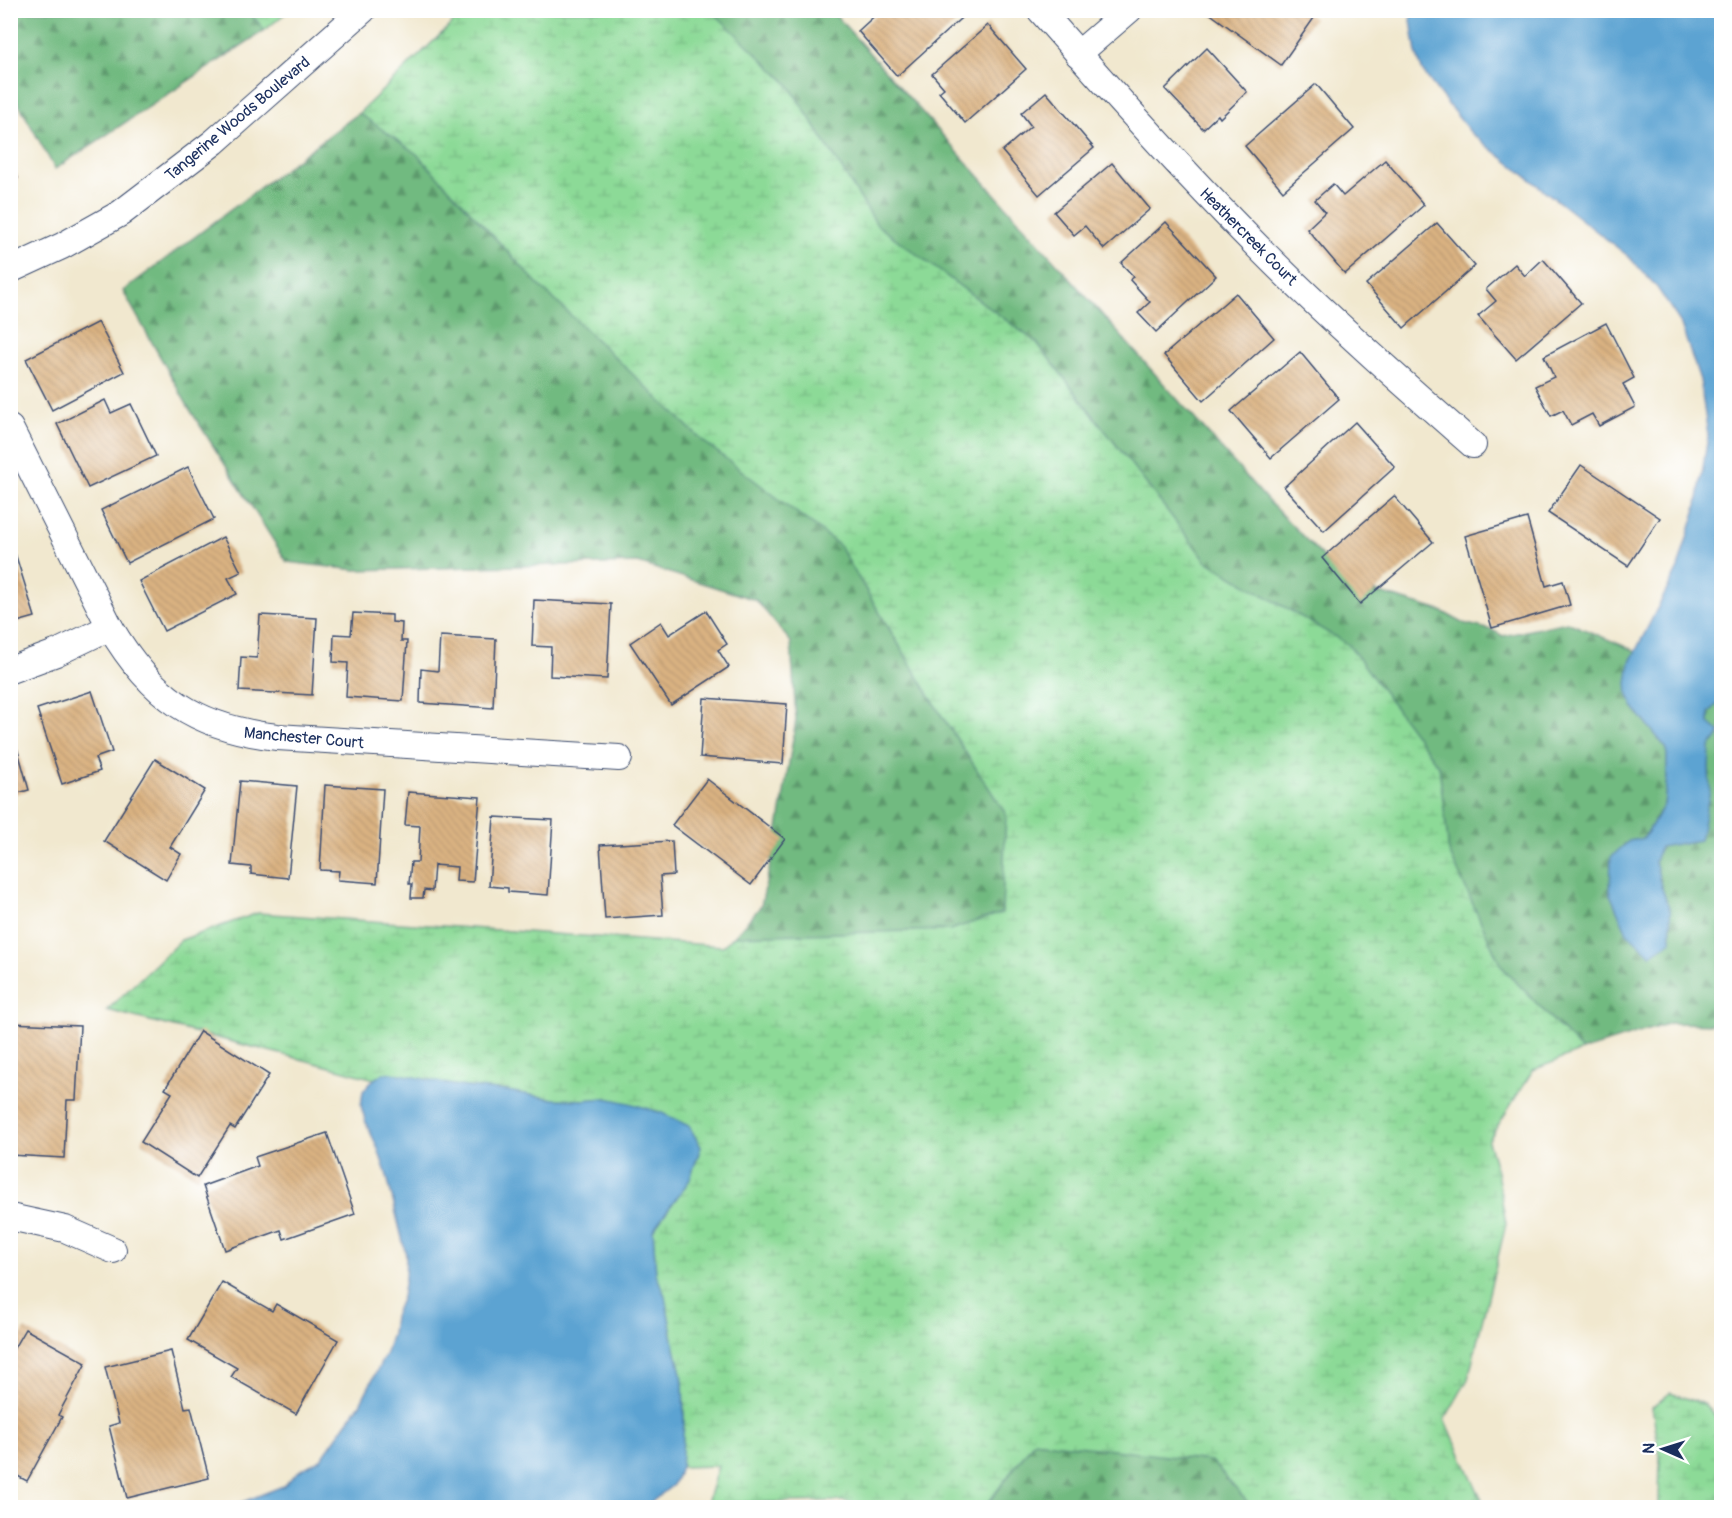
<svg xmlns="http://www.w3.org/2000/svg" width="1732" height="1518" viewBox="0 0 1732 1518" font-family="Pangolin,sans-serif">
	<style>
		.forest { fill: url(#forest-firs); stroke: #46746f; stroke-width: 1.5 }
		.wetland { fill: url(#wetland-marsh); stroke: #54847a; stroke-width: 1.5 }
		.water { fill: #5ca3d2; stroke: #3c6998; stroke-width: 1.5 }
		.building { fill: url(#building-back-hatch) }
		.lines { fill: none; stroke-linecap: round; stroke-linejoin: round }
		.minor-casing { stroke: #3b4b6f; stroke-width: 28 }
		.minor { stroke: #fff; stroke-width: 26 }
		.labels { text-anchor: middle; stroke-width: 6; stroke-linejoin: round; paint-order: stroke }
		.street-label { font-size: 16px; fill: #1b2f5e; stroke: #fff }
	</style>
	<defs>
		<pattern id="forest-firs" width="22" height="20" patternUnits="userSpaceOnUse" patternTransform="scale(1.5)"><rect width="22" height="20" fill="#71ba80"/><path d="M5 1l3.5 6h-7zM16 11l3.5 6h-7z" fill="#5c986c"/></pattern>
		<pattern id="wetland-marsh" width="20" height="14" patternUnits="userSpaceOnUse" patternTransform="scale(1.5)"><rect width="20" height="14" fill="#8cda97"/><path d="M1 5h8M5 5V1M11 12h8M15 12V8" fill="none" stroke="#78bb85"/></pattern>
		<pattern id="building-back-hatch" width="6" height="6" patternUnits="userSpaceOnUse" patternTransform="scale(1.5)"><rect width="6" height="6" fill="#dab281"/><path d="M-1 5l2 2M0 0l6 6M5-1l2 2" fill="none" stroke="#ba9972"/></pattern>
	</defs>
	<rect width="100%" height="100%" fill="#fff"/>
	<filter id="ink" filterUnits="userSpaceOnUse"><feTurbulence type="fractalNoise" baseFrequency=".0167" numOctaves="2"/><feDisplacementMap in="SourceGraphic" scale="12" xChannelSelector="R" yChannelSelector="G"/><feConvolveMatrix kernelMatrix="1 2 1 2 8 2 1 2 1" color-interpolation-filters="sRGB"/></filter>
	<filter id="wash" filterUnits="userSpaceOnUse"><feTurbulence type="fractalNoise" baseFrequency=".008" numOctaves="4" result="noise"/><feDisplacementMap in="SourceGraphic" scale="24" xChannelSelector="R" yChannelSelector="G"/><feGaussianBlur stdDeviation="1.35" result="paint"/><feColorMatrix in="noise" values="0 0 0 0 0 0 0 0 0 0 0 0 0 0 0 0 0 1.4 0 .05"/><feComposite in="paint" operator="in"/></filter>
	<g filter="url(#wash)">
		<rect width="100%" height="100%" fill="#f1e8cf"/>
		<g class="forest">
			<path d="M10,11H248L265,30L55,169L11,90Z"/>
			<path d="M711,11H832L1267,500L1350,584L1441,611L1463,623L1492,630L1503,636L1567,622L1636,651L1630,662L1634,708L1667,749V778L1664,805L1644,838L1629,841L1671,940L1670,910L1661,886L1655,861L1660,846L1700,839L1709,767V713L1718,703H1721V1024L1670,1023L1582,1051L1501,966L1449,852L1439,767L1349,645L1206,561L1037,343L877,225L788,84Z"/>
			<path d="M359,113L417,154L538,284L703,441L839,545L940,713L1006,814L1002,913L950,930L734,936L761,906L778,829L796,720L791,642L756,600L638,563L356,570L287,562L189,408L123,291Z"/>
			<path d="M1034,1441L1211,1461L1252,1507L985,1508Z"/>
		</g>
		<g class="wetland">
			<path d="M711,10L788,84L877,225L1037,343L1206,561L1349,645L1439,767L1449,852L1501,966L1582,1051L1533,1070L1488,1141L1497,1172L1506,1224L1468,1379L1445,1419L1485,1507H1252L1211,1461L1034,1441L985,1507L868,1508L844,1501L707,1503L718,1466L681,1467L684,1421L683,1381L674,1345L665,1296L656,1274L653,1230L689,1181L701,1147L689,1126L606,1098L583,1100L554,1099L507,1091L458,1086L400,1074L384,1073L374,1079L308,1061L107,1010L181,940L258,913L723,946L734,936L950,930L1002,913L1006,814L940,713L839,545L703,441L538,284L417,154L359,113L465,11Z"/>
			<path d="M248,11H288L265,30Z"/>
			<path d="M1670,1393L1704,1404L1721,1422V1507H1659L1660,1456L1652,1407Z"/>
		</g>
		<g class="water">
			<path d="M1412,10L1721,11L1722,703H1718L1709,713V723L1721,733L1710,747L1709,767L1710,790L1700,840L1660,847L1655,861L1661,886L1670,910L1671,941L1651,955L1627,933L1610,894L1611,857L1629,841L1644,838L1664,805L1667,778V749L1634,708L1628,695L1627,683L1630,662L1678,568L1697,505L1708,436L1700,380L1680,322L1656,286L1628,256L1471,133L1443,98L1423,72L1416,53L1411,20Z"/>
			<path d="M384,1073L400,1074L458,1086L507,1091L554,1099L583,1100L606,1098L629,1103L662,1113L689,1126L701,1147L689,1181L653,1230L656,1274L665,1296L674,1345L683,1381L684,1421L681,1467L673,1485L650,1503L629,1508L230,1507L283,1486L299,1471L321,1459L360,1404L386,1353L392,1333L394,1316L402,1297L405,1277L406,1255L387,1176L378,1149L366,1123L361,1106L363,1091L374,1079Z"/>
		</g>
		<g id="blocks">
			<g class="building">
				<path d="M881,10H970L897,76L858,31Z"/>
				<path d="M1205,10H1303L1314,18L1281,65Z"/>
				<path d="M988,25L1026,69L965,123L939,92L944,88L932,74Z"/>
				<path d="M1207,48L1247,92L1220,118L1218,115L1203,129L1165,89Z"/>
				<path d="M1316,84L1354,129L1283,191L1245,146Z"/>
				<path d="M1046,92L1094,148L1039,195L1002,151L1031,126L1021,113Z"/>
				<path d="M1385,160L1424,205L1345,274L1307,229L1325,212L1315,200L1333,184L1343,196Z"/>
				<path d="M10,162L18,178L10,182Z"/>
				<path d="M1112,163L1150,209L1104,249L1085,226L1074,235L1054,212Z"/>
				<path d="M1166,222L1216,276L1156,332L1138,313L1150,302L1130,280L1134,277L1121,263Z"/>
				<path d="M1437,223L1475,266L1404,328L1366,284Z"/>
				<path d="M1543,259L1581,303L1516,359L1478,316L1496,301L1486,289L1515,264L1525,276Z"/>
				<path d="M1236,293L1274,338L1203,401L1164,355Z"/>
				<path d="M98,322L124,372L52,410L26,359Z"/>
				<path d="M1606,323L1634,378L1623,384L1635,407L1599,426L1592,414L1571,425L1563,410L1551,416L1535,386L1554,377L1544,356Z"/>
				<path d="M1300,352L1339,399L1271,458L1231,411Z"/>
				<path d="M105,400L111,413L131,404L156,456L88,488L57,424Z"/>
				<path d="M1355,422L1395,467L1324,531L1284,487Z"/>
				<path d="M1581,465L1660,518L1628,566L1548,513Z"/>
				<path d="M188,467L214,519L127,563L101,510Z"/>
				<path d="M1394,496L1433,542L1360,604L1322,558Z"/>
				<path d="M1527,518L1546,586L1563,581L1570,605L1492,628L1465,536Z"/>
				<path d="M10,537L35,617L10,624Z"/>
				<path d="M223,537L241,572L228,578L237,594L164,631L139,581Z"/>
				<path d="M534,600L611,604L607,679L550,676L551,647L532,646Z"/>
				<path d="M706,611L727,644L718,650L729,667L671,705L630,643L661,622L669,635Z"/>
				<path d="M353,613L392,615V622L402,623L401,641H407L403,701L346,697L348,663L333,662L334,634L351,635Z"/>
				<path d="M260,615L317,618L312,695L239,691L241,657L257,658Z"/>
				<path d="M440,636L496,639L493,708L420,703L421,669L438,671Z"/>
				<path d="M92,691L112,752L95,758L100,771L62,784L37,709Z"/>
				<path d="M704,698L787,704L783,764L700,757Z"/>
				<path d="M10,723L29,790L10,795Z"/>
				<path d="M155,759L205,790L170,847L181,854L166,880L104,841Z"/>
				<path d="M707,779L785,839L751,885L672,825Z"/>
				<path d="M240,781L297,786L288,878L251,874V867L232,865Z"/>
				<path d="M325,785L383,789L377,883L338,880L339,871L320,870Z"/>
				<path d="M408,792L480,797L473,882L456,881L457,867L434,865L432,891L424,890L423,898H411L412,884H409L411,862H418L420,826L405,825Z"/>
				<path d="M494,817L553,820L548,895L508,892V888L489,886Z"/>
				<path d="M672,841L674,875L660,876L663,915L605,919L600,845Z"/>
				<path d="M10,1023L80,1026L76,1100H67L64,1158L10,1155Z"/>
				<path d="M200,1031L269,1075L235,1129L230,1126L197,1178L141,1142L172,1093L165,1089Z"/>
				<path d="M327,1133L355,1214L284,1239L281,1230L225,1250L203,1186L258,1166L255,1157Z"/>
				<path d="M222,1282L272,1311L276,1304L338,1340L296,1414L231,1377L237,1368L188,1340Z"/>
				<path d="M25,1329L86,1363L58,1415L62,1417L27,1481L10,1472V1355Z"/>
				<path d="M171,1351L185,1408L191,1407L209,1478L127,1498L109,1426L119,1423L105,1367Z"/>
			</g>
		</g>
	</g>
	<g filter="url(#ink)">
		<use href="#blocks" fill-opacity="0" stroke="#3b4b6f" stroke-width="1.5"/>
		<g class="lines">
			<g class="minor-casing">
				<g id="minor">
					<path d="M1040,10C1116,97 1193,183 1275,264C1339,327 1406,386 1473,445"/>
					<path d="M1078,54L1129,10"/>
					<path d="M10,270L62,246L121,213L214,142L363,10"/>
					<path d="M10,428L110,627C151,697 196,728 277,737L619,758"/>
					<path d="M10,670L56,653L110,627"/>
					<path d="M10,1217L65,1229L113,1250"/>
				</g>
			</g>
			<use href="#minor" class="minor"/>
		</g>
	</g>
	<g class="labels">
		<g class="street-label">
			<text transform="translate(237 118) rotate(-40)" y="6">Tangerine Woods Boulevard</text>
			<text transform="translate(1249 236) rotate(45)" y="6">Heathercreek Court</text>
			<text transform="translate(304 737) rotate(5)" y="6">Manchester Court</text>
		</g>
	</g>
	<rect width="1732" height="1518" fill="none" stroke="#fff" stroke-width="36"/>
	<g transform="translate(1663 1449) rotate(273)" stroke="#ffffff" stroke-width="4.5" paint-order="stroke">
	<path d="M0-4.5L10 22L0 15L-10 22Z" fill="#1b2f5e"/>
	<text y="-9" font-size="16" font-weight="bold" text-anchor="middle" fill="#1b2f5e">N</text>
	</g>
</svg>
